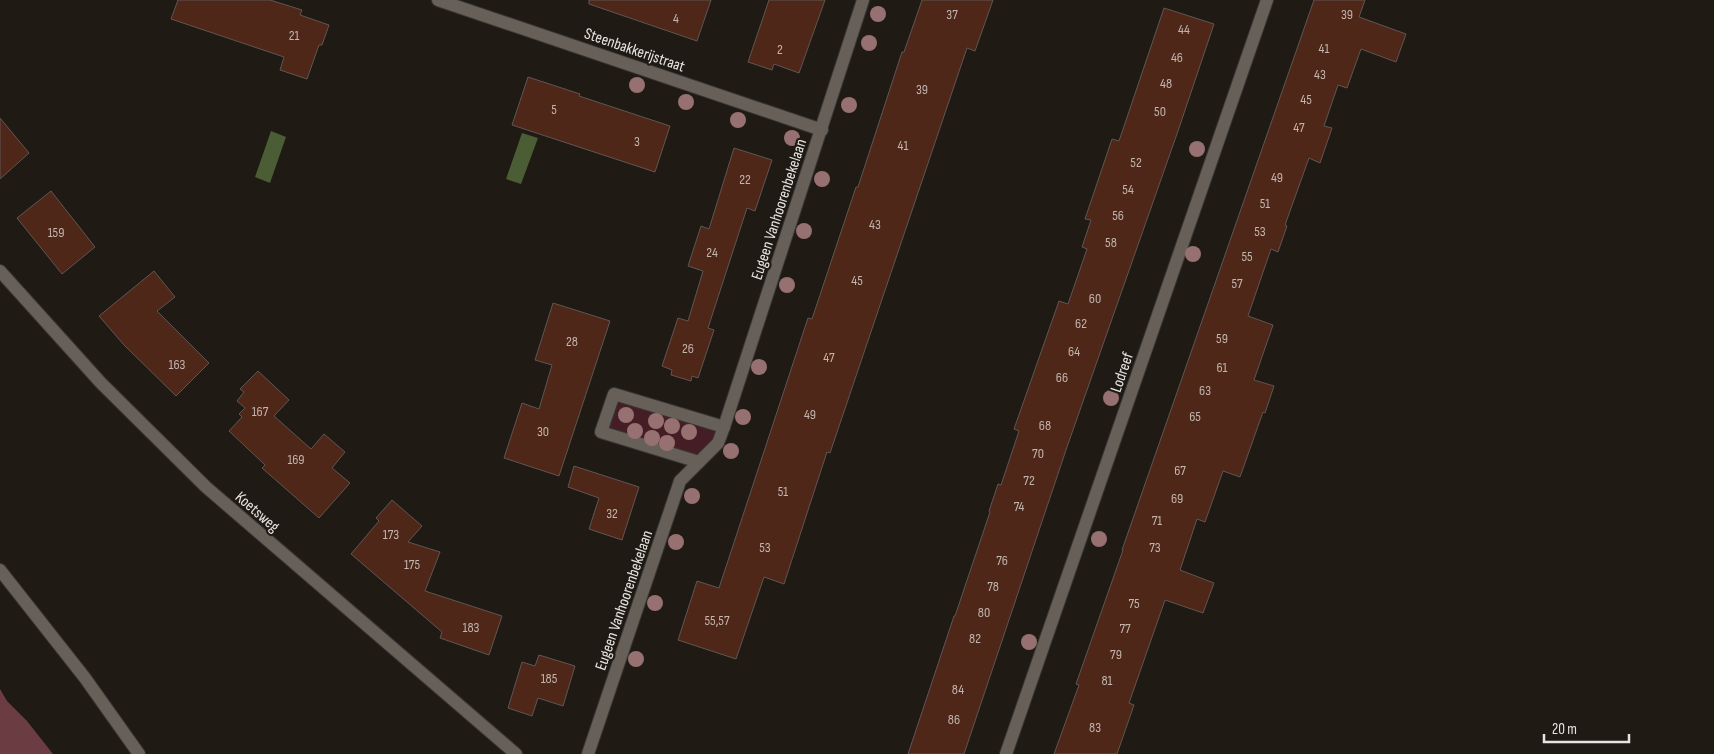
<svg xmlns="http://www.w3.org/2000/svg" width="1714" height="754" viewBox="0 0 1714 754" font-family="'Sofia Sans Condensed',sans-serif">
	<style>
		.green { fill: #441e24 }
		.forest { fill: #6b3d43 }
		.water { fill: #4b5d35 }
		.building { fill: #4f2718; stroke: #5f5653 }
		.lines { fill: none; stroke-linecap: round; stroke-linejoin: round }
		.lane-casing { stroke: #393634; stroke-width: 14 }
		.street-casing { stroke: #393634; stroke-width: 14 }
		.lane { stroke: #666059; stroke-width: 12 }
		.street { stroke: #666059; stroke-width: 12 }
		.tree { fill: #977172 }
		.labels { text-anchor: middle; stroke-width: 4.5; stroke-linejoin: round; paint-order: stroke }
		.number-label { font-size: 14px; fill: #c1b5ae }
		.street-label { font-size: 16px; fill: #e7e4e0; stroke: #1f1a14 }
	</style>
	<rect width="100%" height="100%" fill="#1f1a14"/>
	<path class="green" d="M614,394L724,427L699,462L601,432Z"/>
	<path class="forest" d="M0,689L7,701L27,721L53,754H0Z"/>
	<g class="water">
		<path d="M271,131L286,137L270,183L255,177Z"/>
		<path d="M522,133L538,138L521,184L506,179Z"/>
	</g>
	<g class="building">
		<path d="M178,0H270L302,10L300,15L329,25L322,45H319L307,79L280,70L284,57L171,19Z"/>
		<path d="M589,0H711L697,41L589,4Z"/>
		<path d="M769,0H825L799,73L774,64L772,70L748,62Z"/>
		<path d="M922,0H993L975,51L967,48L830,453L827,452L784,584L764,577L736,659L678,640L697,581L719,588L808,318L812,319L856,187H858L902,52H904Z"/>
		<path d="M1314,0H1365L1359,17L1406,34L1396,62L1361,49L1347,88L1338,85L1324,126L1332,128L1320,163L1309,158L1285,225L1287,226L1278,252L1271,249L1248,316L1273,325L1254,380L1274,386L1265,413L1263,412L1240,477L1223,471L1205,522L1197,519L1180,570L1214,583L1203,613L1165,600L1129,703L1134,705L1117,754H1054L1079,685L1076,684L1123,550H1122Z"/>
		<path d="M1164,8L1214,24L1178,131L1067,447L964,754H908L954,616H955L990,512L989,511L998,484L1001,485L1019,431L1014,429L1059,301L1068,304L1087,249L1082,247L1091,220L1085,219L1112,139L1119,141Z"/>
		<path d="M528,77L580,94L579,96L670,126L655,172L512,125Z"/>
		<path d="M0,118L29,153L0,179Z"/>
		<path d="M734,148L772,160L755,211L747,208L708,328L714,330L698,378L692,376L691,381L671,375L672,370L662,366L678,318L688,321L703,271L688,266L701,226L709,229Z"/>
		<path d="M51,191L95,247L62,274L17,218Z"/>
		<path d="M154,271L175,297L157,311L209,363L176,396L124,345L99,316Z"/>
		<path d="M553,303L610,321L559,476L504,458L522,403L539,409L552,365L535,360Z"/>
		<path d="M258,371L289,400L274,416L311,449L324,434L345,452L332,468L350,483L319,518L262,468L265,465L229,431L242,417L239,414L245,408L237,401L244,392L240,389Z"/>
		<path d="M574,466L639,487L622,540L589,529L599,498L568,487Z"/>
		<path d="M392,500L422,526L408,542L440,552L425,591L502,616L489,655L440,638L442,632L351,554L379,521L376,518Z"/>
		<path d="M539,655L575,666L563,706L538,698L532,716L508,708L522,662L535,666Z"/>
	</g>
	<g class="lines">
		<g class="lane-casing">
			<path id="lane" d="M0,570L85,678L139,754"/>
		</g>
		<g class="street-casing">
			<g id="street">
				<path d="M438,0L822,130"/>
				<path d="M0,271L101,383L206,487L516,754"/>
				<path d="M699,462L601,432L614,394L724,427"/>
				<path d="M588,754L680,481L718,443L724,427L863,0"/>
				<path d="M1006,754L1267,0"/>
			</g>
		</g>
		<use href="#lane" class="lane"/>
		<use href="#street" class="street"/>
	</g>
	<g class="tree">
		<circle cx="878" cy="14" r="8"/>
		<circle cx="869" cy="43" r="8"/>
		<circle cx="637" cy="85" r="8"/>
		<circle cx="686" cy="102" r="8"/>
		<circle cx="849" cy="105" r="8"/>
		<circle cx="738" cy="120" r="8"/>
		<circle cx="792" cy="138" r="8"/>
		<circle cx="1197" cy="149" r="8"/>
		<circle cx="822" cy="179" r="8"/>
		<circle cx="804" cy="231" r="8"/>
		<circle cx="1193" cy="254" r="8"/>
		<circle cx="787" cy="285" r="8"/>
		<circle cx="759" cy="367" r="8"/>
		<circle cx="1111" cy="398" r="8"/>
		<circle cx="626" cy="415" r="8"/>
		<circle cx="743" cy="417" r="8"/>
		<circle cx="656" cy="421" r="8"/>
		<circle cx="672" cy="426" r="8"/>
		<circle cx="635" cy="431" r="8"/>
		<circle cx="689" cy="432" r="8"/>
		<circle cx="652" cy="438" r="8"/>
		<circle cx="667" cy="443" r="8"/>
		<circle cx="731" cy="451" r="8"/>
		<circle cx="692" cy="496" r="8"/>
		<circle cx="1099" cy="539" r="8"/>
		<circle cx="676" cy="542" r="8"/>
		<circle cx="655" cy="603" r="8"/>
		<circle cx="1029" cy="642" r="8"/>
		<circle cx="636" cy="659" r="8"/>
	</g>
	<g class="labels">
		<g class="number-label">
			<text x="952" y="19">37</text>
			<text x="1347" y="19">39</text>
			<text x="676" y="23">4</text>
			<text x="1184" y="34">44</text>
			<text x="294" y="40">21</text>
			<text x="1324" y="53">41</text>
			<text x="780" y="54">2</text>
			<text x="1177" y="62">46</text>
			<text x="1320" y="79">43</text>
			<text x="1166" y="88">48</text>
			<text x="922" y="94">39</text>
			<text x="1306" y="104">45</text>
			<text x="554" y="114">5</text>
			<text x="1160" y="116">50</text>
			<text x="1299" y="132">47</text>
			<text x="637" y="146">3</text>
			<text x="903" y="150">41</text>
			<text x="1136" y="167">52</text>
			<text x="1277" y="182">49</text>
			<text x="745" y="184">22</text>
			<text x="1128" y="194">54</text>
			<text x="1265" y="208">51</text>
			<text x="1118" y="220">56</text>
			<text x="875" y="229">43</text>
			<text x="1260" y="236">53</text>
			<text x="56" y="237">159</text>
			<text x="1111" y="247">58</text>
			<text x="712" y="257">24</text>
			<text x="1247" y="261">55</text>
			<text x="857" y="285">45</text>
			<text x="1237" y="288">57</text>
			<text x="1095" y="303">60</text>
			<text x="1081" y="328">62</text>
			<text x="1222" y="343">59</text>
			<text x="572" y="346">28</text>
			<text x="688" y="353">26</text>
			<text x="1074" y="356">64</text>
			<text x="829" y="362">47</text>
			<text x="177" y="369">163</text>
			<text x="1222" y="372">61</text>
			<text x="1062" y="382">66</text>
			<text x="1205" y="395">63</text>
			<text x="260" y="416">167</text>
			<text x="810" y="419">49</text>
			<text x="1195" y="421">65</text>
			<text x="1045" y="430">68</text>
			<text x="543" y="436">30</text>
			<text x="1038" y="458">70</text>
			<text x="296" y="464">169</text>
			<text x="1180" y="475">67</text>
			<text x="1029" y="485">72</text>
			<text x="783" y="496">51</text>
			<text x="1177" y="503">69</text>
			<text x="1019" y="511">74</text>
			<text x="612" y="518">32</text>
			<text x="1157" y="525">71</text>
			<text x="391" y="539">173</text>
			<text x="765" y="552">53</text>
			<text x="1155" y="552">73</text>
			<text x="1002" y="565">76</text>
			<text x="412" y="569">175</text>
			<text x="993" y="591">78</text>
			<text x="1134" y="608">75</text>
			<text x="984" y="617">80</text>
			<text x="717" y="625">55,57</text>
			<text x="471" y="632">183</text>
			<text x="1125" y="633">77</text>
			<text x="975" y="643">82</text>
			<text x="1116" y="659">79</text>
			<text x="549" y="683">185</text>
			<text x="1107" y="685">81</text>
			<text x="958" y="694">84</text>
			<text x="954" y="724">86</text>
			<text x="1095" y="732">83</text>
		</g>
		<g class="street-label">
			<text transform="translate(635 49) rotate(19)" y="6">Steenbakkerijstraat</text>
			<text transform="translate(778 209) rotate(-72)" y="6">Eugeen Vanhoorenbekelaan</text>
			<text transform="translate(1121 372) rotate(-71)" y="6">Lodreef</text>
			<text transform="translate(258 511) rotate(41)" y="6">Koetsweg</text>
			<text transform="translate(623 600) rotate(-71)" y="6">Eugeen Vanhoorenbekelaan</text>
		</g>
	</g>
	<path d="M1544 734v8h85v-8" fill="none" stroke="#e7e4e0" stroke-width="2.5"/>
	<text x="1552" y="734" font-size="15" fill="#e7e4e0" stroke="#1f1a14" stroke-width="4" paint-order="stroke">20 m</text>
</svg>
